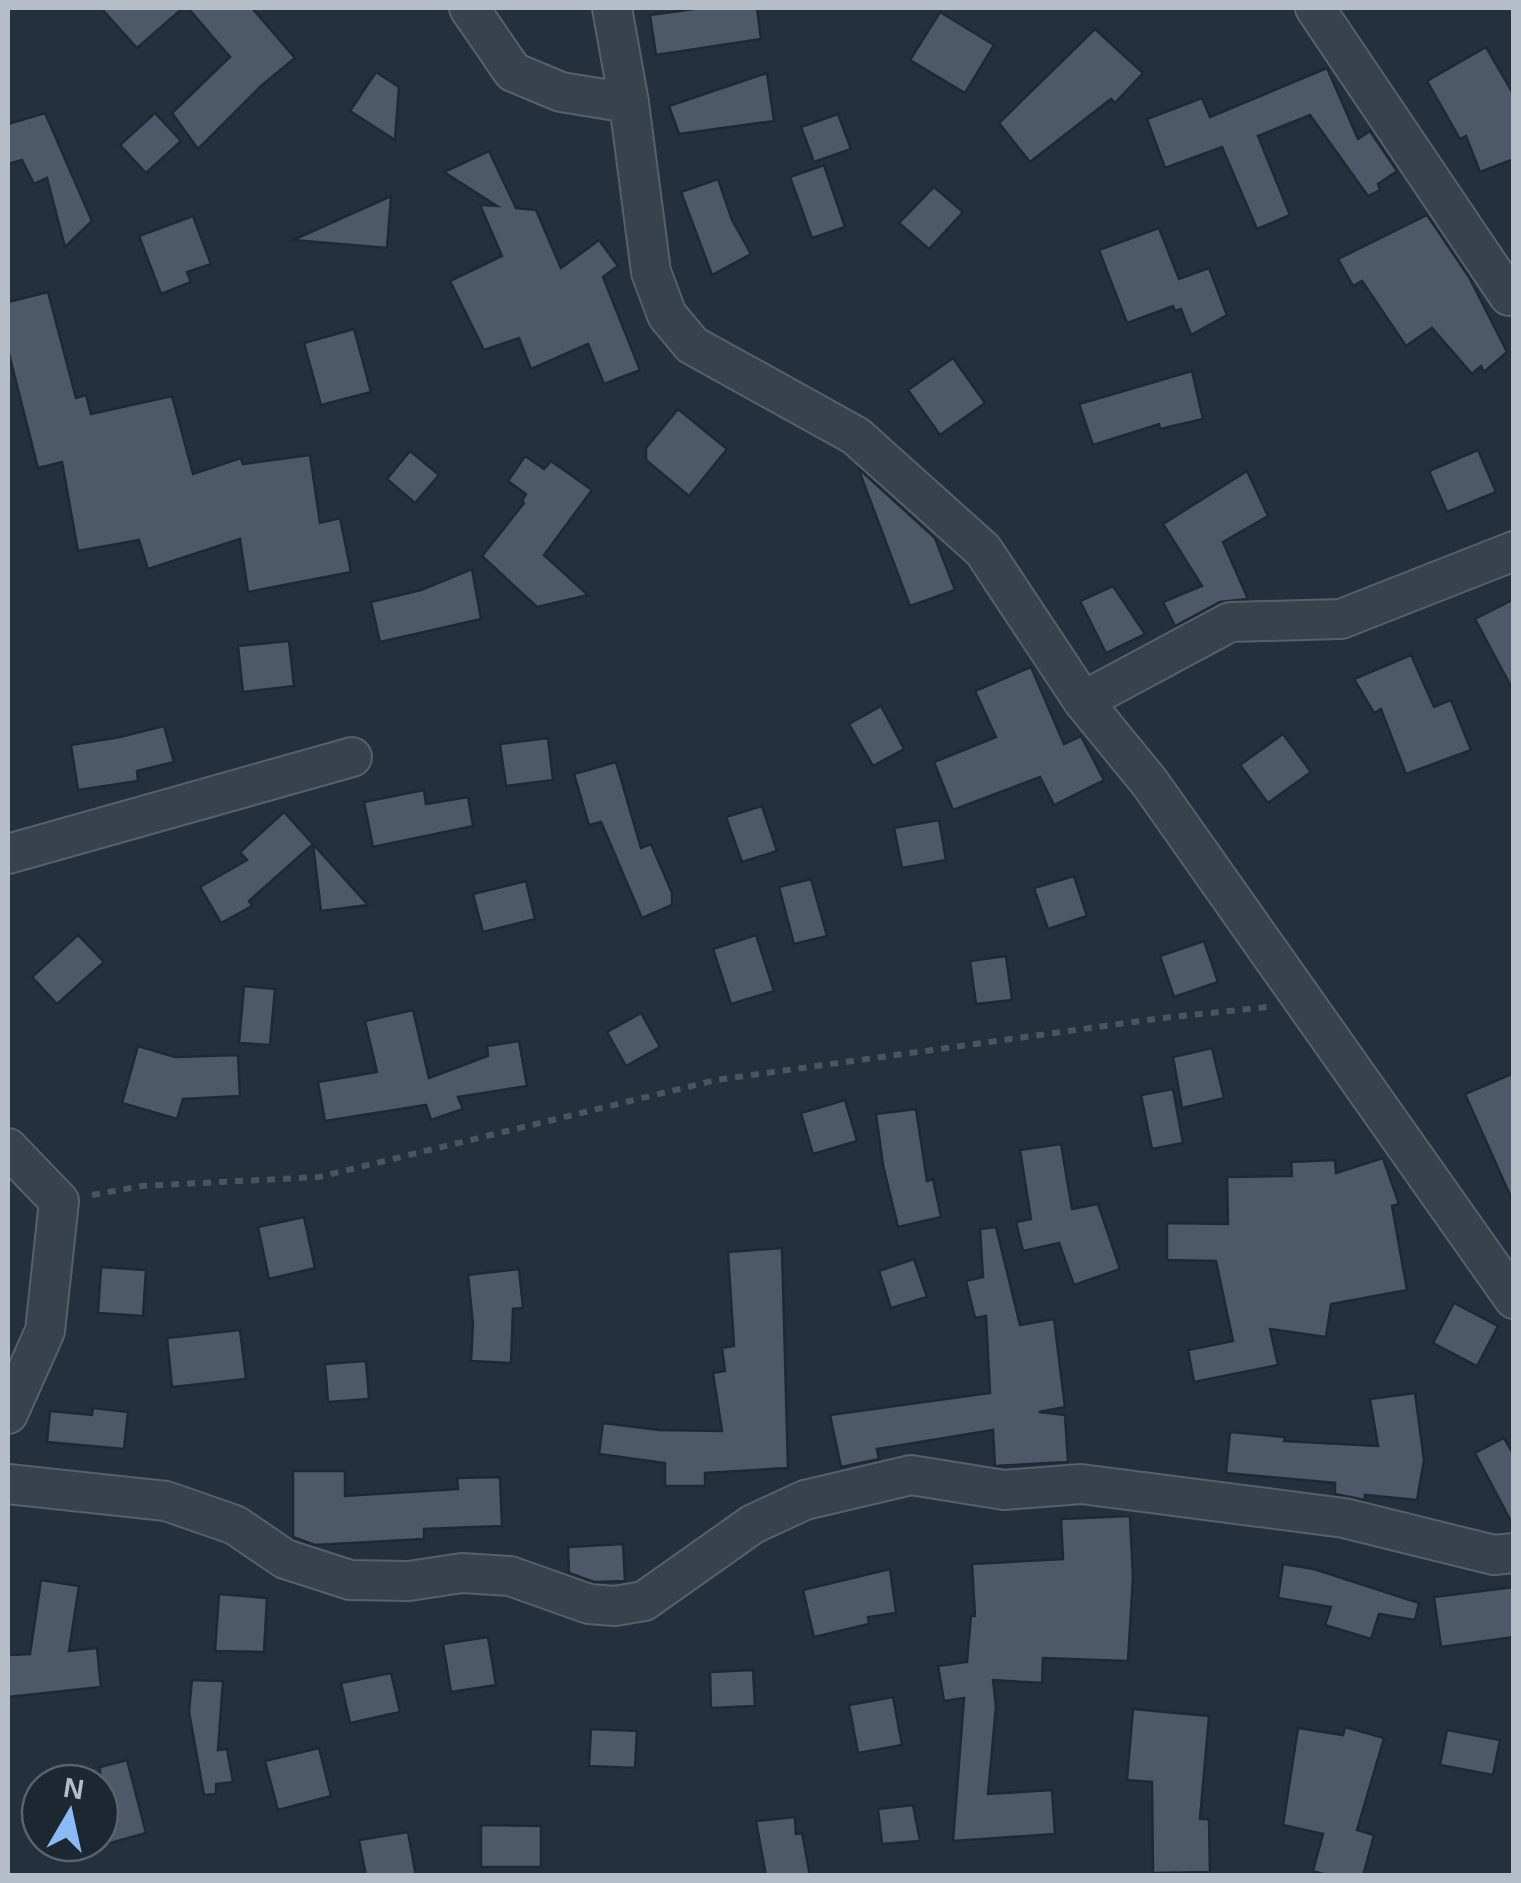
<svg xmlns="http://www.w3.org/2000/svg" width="1521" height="1883" viewBox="0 0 1521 1883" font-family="Helvetica,sans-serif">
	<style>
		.building { fill: #4d5968; stroke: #1f2934; stroke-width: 2.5 }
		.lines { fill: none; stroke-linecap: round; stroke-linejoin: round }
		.minor-casing { stroke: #56606b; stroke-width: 42 }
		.path { stroke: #44595b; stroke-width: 6; stroke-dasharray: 8 8; stroke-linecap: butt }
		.minor { stroke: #38424d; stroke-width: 38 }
	</style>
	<rect width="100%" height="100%" fill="#24303d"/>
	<g class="building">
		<path d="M101,8H183L137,48Z"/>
		<path d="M188,8H252L295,58L261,86L198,149L172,113L230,57Z"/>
		<path d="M701,8H757L761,39L656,55L650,15Z"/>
		<path d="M940,12L994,45L965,93L910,60Z"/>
		<path d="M1095,29L1143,73L1115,103L1111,99L1030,162L999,123Z"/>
		<path d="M1486,47L1514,95V159L1480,172L1466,136L1460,139L1427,81Z"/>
		<path d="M1327,68L1358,139L1370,131L1397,171L1378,184L1380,190L1368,196L1310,115L1258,136L1290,215L1257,229L1222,147L1165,168L1147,119L1202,98L1210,117Z"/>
		<path d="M376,72L399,87L395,140L350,111Z"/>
		<path d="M767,73L774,121L679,134L669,106Z"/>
		<path d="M45,113L92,221L65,247L47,178L34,184L22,160L8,164V124Z"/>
		<path d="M155,113L181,141L146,173L120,145Z"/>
		<path d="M838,114L851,149L814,162L801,127Z"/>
		<path d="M489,151L516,208L536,210L561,268L599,240L618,266L603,277L640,370L604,384L588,344L531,369L519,338L484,350L450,281L502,256L480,205L497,206L444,172Z"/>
		<path d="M824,165L845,227L812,238L790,177Z"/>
		<path d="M718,179L732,220L751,254L712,275L681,192Z"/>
		<path d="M934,187L963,212L929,249L899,223Z"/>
		<path d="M391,196L387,248L293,240Z"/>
		<path d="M1427,215L1469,277L1507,352L1484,372L1481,366L1472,374L1432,328L1406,346L1362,281L1353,286L1338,259Z"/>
		<path d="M193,216L211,264L187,272L191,282L161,294L139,236Z"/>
		<path d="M1159,228L1179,279L1209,268L1227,315L1191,335L1181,309L1175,311L1173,306L1127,323L1099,250Z"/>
		<path d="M48,292L76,398L86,395L91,414L172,396L193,474L241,458L243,464L310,455L320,523L340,518L351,572L248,592L240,539L148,569L139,540L78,551L62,462L38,468L8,350V302Z"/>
		<path d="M354,329L371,392L321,405L304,343Z"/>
		<path d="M953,358L985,403L940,435L908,390Z"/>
		<path d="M1192,371L1203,419L1160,429L1159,424L1093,445L1079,404Z"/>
		<path d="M678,409L727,449L689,496L646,460V448Z"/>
		<path d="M1478,450L1496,492L1447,512L1429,471Z"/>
		<path d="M410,451L439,475L415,503L387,479Z"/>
		<path d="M525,456L544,469L551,461L592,490L544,555L588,595L537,607L482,556L524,503L522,501L526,494L508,481Z"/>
		<path d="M858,468L935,538L955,590L910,606Z"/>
		<path d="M1247,471L1268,516L1223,542L1248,599L1220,602L1175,626L1163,602L1202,586L1163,524Z"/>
		<path d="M472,569L481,619L380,642L371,602L421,590Z"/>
		<path d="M1113,586L1145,634L1106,653L1080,601Z"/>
		<path d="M1514,599V692L1475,619Z"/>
		<path d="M289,641L294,686L243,692L238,646Z"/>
		<path d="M1411,655L1434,707L1451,700L1471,750L1406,774L1381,709L1374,713L1354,679Z"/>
		<path d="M1031,667L1064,744L1081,736L1104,780L1054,805L1040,777L953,810L934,762L996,737L975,691Z"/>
		<path d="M881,706L904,749L873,766L849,724Z"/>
		<path d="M164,726L174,762L137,771L138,781L78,790L71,745L120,737Z"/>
		<path d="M1283,734L1311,772L1268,803L1240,765Z"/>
		<path d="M548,738L553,780L506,786L500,744Z"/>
		<path d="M616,762L641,848L651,844L672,893V905L642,918L601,822L589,825L574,774Z"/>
		<path d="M424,790L426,804L468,797L473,826L373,847L364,802Z"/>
		<path d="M762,806L777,851L742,862L726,817Z"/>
		<path d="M284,812L368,905L321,911L313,844L249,901L252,906L221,923L200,887L247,860L240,852Z"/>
		<path d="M939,820L946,860L902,868L894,828Z"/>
		<path d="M1074,876L1087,916L1048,929L1034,888Z"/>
		<path d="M811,879L827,936L794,944L779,887Z"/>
		<path d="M526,881L535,919L483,932L473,894Z"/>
		<path d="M78,935L104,962L57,1004L32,977Z"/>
		<path d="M756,935L774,991L731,1004L713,949Z"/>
		<path d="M1204,941L1218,982L1174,997L1160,956Z"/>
		<path d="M1006,956L1012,1000L976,1004L970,961Z"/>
		<path d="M244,986L275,989L270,1045L239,1043Z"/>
		<path d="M413,1010L429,1078L488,1056L487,1046L519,1041L527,1086L458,1097L463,1109L431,1120L426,1105L325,1121L318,1082L377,1072L365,1021Z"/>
		<path d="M641,1013L660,1047L626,1066L607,1032Z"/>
		<path d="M138,1046L175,1057L238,1055L240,1096L183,1099L177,1119L122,1103Z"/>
		<path d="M1212,1048L1224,1098L1182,1108L1173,1057Z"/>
		<path d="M1514,1073V1204L1465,1094Z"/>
		<path d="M1173,1089L1183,1143L1152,1149L1141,1095Z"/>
		<path d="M845,1100L857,1141L813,1154L801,1113Z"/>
		<path d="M916,1109L927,1181L933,1179L941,1217L898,1227L883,1165L876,1114Z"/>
		<path d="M1061,1144L1072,1209L1098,1204L1120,1269L1074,1285L1059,1243L1023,1251L1016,1222L1031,1219L1020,1150Z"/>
		<path d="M1383,1158L1399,1204L1392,1206L1407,1290L1331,1304L1326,1337L1270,1329L1278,1365L1194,1382L1188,1350L1233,1341L1216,1261L1167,1260V1223L1228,1224L1227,1177L1292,1176L1291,1162L1335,1160L1336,1173Z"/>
		<path d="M304,1217L315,1268L269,1279L258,1227Z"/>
		<path d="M996,1227L1020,1325L1054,1319L1065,1407L1039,1412L1065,1415L1068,1462L995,1466L993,1430L877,1449L879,1459L841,1467L830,1415L990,1393L986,1316L975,1318L966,1281L983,1277L980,1229Z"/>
		<path d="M782,1248L788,1468L705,1473V1486H665V1463L599,1454L603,1423L659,1430L722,1431L713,1373L725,1371L722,1348L734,1346L728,1252Z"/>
		<path d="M914,1259L927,1297L891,1308L879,1271Z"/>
		<path d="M101,1267L146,1270L143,1316L98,1313Z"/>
		<path d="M519,1269L523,1308L513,1309L511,1363L471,1361L473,1324L468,1275Z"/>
		<path d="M1454,1303L1498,1326L1477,1366L1433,1343Z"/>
		<path d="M240,1330L246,1379L172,1387L167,1338Z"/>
		<path d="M366,1361L369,1399L328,1402L325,1364Z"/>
		<path d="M1415,1393L1424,1460L1417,1500L1365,1495V1500L1335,1494V1483L1226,1473L1230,1432L1285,1437L1284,1441L1378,1446L1370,1399Z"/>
		<path d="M93,1408L128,1412L124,1449L47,1442L50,1411L92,1415Z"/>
		<path d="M1504,1438L1514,1455V1527L1475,1453Z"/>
		<path d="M293,1471H345V1496L458,1489L457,1478L500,1477L502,1526L424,1529V1539L315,1545L293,1537Z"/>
		<path d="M1130,1516L1133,1578L1128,1661L1043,1658L1042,1683L993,1680L996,1706L988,1794L1052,1790L1055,1834L953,1841L964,1698L944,1701L938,1666L967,1662L971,1616H975L972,1564L1063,1559L1061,1519Z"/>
		<path d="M623,1544L625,1581L594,1582L569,1573L568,1547Z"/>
		<path d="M1283,1564L1314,1569L1419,1603L1415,1620L1379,1614L1371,1639L1325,1625L1331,1607L1278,1598Z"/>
		<path d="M890,1569L896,1613L868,1617L869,1624L814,1637L803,1590Z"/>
		<path d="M41,1580L79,1586L69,1651L97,1648L101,1687L8,1697V1655L30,1654Z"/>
		<path d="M1514,1587V1637L1441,1647L1434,1597Z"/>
		<path d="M219,1594L267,1598L264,1652L215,1651Z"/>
		<path d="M488,1637L496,1685L451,1692L443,1644Z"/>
		<path d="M753,1670L755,1706L711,1708L710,1672Z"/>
		<path d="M391,1673L400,1712L350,1723L341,1683Z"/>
		<path d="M192,1680L223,1681L218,1750L227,1749L233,1782L216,1784V1794L204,1795L189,1712Z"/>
		<path d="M893,1697L902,1745L858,1753L849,1705Z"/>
		<path d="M1133,1709L1209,1716L1200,1819H1209L1210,1872L1153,1873L1152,1782L1127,1780Z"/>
		<path d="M1345,1727L1384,1738L1357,1830L1374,1835L1363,1876H1330L1313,1871L1323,1834L1283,1825L1298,1728L1343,1735Z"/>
		<path d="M591,1729L637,1731L635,1768L589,1766Z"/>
		<path d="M1447,1730L1500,1740L1493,1775L1440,1765Z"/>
		<path d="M319,1748L331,1796L278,1810L265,1761Z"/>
		<path d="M127,1760L146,1833L100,1846V1767Z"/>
		<path d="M913,1805L920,1841L882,1844L878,1809Z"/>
		<path d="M795,1817L796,1834L802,1833L810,1876H766L756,1821Z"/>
		<path d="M481,1825L541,1826V1867H481Z"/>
		<path d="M408,1832L416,1876H366L359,1840Z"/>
	</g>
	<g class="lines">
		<g class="minor-casing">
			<g id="minor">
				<path d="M469,8L513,72L561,92L629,103"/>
				<path d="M612,8L629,103L651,272L667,315L692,345L856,436L983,550L1083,701L1150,783L1514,1299"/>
				<path d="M1315,8L1509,296"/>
				<path d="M1083,701L1230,622L1341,619L1514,551"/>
				<path d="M8,854L352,757"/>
				<path d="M8,1148L59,1201L45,1331L8,1414"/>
				<path d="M8,1484L166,1501L235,1525L285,1559L350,1580L409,1581L462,1573L510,1576L589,1604L615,1606L644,1601L753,1524L805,1500L911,1475L1004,1490L1081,1484L1344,1518L1494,1555L1514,1553"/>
			</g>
		</g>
		<path class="path" d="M92,1195L142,1186L319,1177L716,1080L1162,1018L1267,1007"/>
		<use href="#minor" class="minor"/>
	</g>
	<rect width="1521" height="1883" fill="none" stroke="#b4bdc8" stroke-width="20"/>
	<g transform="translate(70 1813) rotate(9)"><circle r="48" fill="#1d2732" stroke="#59636e" stroke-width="2.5"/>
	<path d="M0-8L18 38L0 25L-18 38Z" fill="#8abbf6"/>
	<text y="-15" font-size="28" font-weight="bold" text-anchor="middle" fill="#b4bdc8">N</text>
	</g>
</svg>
